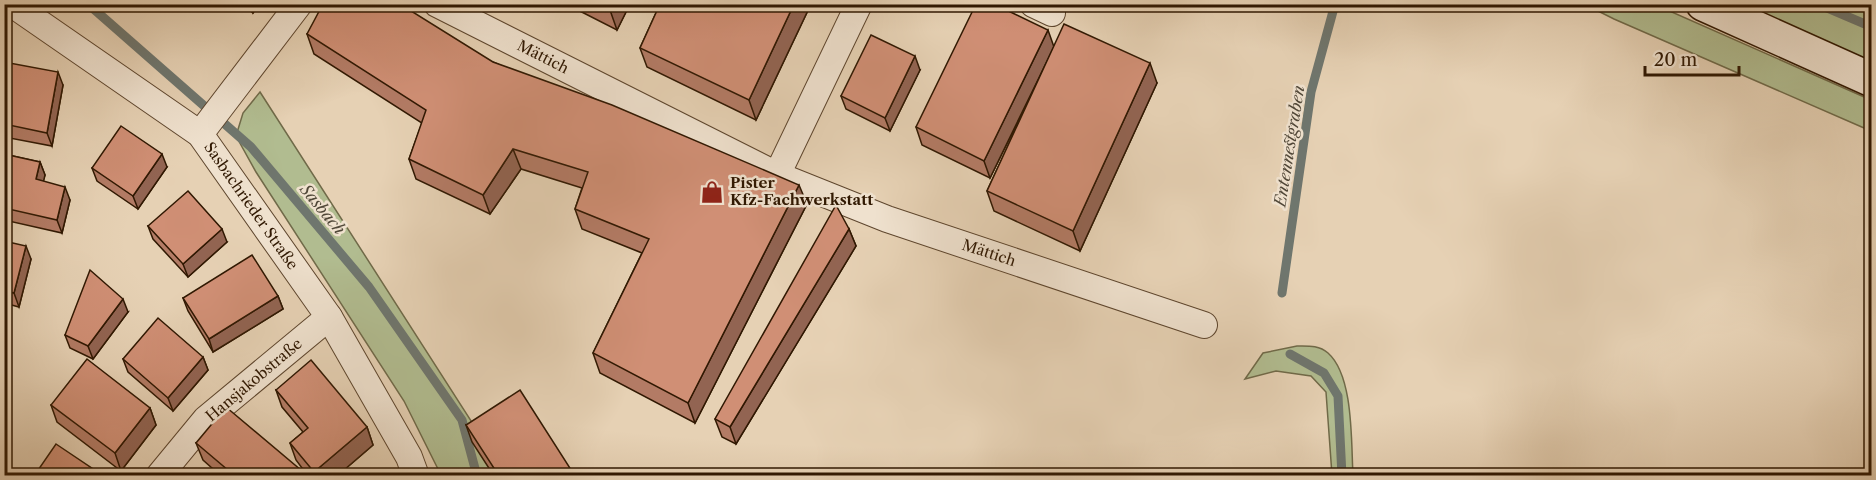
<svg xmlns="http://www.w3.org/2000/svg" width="1876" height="480" viewBox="0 0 1876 480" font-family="'Libre Caslon Text',serif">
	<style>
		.green { fill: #b1bc90; stroke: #706a49; stroke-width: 1.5 }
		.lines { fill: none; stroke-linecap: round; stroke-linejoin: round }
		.stream { stroke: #6f766e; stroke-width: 9 }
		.street-casing { stroke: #5e462e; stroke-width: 28 }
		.secondary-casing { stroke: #301802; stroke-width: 36 }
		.street { stroke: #efe1ce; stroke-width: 26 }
		.secondary { stroke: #efe1ce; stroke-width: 33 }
		.wall { fill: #b37b65; stroke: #301802; stroke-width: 1.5 }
		.shaded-wall { fill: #926452; stroke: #301802; stroke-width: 1.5 }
		.building { fill: #d08f75; stroke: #301802; stroke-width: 1.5 }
		.labels { text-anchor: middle; stroke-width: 5; stroke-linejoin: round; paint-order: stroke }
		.street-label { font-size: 15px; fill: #301802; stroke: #efe1ce }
		.poi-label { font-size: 15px; font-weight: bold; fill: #301802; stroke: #efe1ce; text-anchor: start }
		.water-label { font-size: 16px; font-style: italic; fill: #504738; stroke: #efe1ce }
	</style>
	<rect width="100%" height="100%" fill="#e6d1b4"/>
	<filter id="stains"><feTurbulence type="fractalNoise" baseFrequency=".00333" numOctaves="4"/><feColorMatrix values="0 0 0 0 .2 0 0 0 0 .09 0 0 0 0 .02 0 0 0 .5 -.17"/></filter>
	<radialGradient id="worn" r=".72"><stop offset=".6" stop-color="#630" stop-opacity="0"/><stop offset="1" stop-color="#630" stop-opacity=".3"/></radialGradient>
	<g class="green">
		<path d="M1586,5H1656L1871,100V131L1614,19Z"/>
		<path d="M1728,5H1871V68Z"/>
		<path d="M260,92L484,441L499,475H441L404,401L256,172L236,136L243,113Z"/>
		<path d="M1297,346C1308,346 1319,345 1328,353C1354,376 1351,443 1353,475H1332L1326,392L1311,376L1276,371L1245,379L1263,353Z"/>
	</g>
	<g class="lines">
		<g class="stream">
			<path d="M88,4L251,147L369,287L462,420L477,476"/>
			<path d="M1818,4L1872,27"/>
			<path d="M1282,293L1311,92L1335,4"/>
			<path d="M1290,354L1324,373L1338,396L1342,476"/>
		</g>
		<g class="street-casing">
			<g id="street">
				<path d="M12,4L200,134L329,317L409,457L416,476"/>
				<path d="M437,4L777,175L887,219L1204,325"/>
				<path d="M1033,4L1052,13"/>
				<path d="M200,134L299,4"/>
				<path d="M777,175L859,4"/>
				<path d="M159,476L206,419L329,317"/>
			</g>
		</g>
		<g class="secondary-casing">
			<path id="secondary" d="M1703,4L1872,80"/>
		</g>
		<use href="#street" class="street"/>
		<use href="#secondary" class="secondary"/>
	</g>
	<g class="wall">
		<path d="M241,4H259L253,13Z"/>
		<path d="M566,4H630L617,30Z"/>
		<path d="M660,4H811L756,120L647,67L640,48Z"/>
		<path d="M307,34L493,62L807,204L695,423L600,373L593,353L642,253L582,229L575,209L582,188L521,169L490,214L416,179L409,159L422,123L314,54Z"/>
		<path d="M1054,46L1157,83L1080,251L994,211L987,191L1038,81L990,178L922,145L916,127Z"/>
		<path d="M4,62L63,85L52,146L4,137Z"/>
		<path d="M920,70L890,131L846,109L841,96Z"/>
		<path d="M4,154L40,162L45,175L43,181L70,200L62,233L4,220Z"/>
		<path d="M167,167L138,209L97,181L92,168Z"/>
		<path d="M148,226L227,242L188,277L153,239Z"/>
		<path d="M849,229L856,246L736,444L722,437L715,419Z"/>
		<path d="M4,241L31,259L19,307L4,303Z"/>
		<path d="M278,296L283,309L213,352L188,311L183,298Z"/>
		<path d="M128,312L93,359L70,348L65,335Z"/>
		<path d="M203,357L208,370L173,411L128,372L123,359Z"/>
		<path d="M276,390L367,427L373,445L337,476H308L296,460L290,443L303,432L282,407Z"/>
		<path d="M51,405L150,408L156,425L121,471L57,422Z"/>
		<path d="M466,425L575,476H494L472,442Z"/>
		<path d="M196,443L308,476H221L203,460Z"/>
	</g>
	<g class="shaded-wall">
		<path d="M250,4H259L253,13Z"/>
		<path d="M613,4H630L617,30L610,10Z"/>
		<path d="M794,4H811L756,120L749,100Z"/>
		<path d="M1048,30L1054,47L990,178L984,161Z"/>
		<path d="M915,56L920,70L890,131L885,118Z"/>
		<path d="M1150,63L1157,83L1080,251L1073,231Z"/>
		<path d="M58,72L63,85L52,146L47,133Z"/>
		<path d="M513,149L521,169L490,214L483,195Z"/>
		<path d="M162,154L167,167L138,209L133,196Z"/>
		<path d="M40,162L45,175L41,192L36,179Z"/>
		<path d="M799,185L807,204L695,423L688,403Z"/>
		<path d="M65,187L70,200L62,233L57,220Z"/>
		<path d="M222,229L227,242L188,277L183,264Z"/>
		<path d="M849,229L856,246L736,444L730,427Z"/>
		<path d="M26,246L31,259L19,307L14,293Z"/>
		<path d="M278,296L283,309L213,352L209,339Z"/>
		<path d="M123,299L128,312L93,359L88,346Z"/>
		<path d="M4,332L9,344L4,363Z"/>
		<path d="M203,357L208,370L173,411L168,398Z"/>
		<path d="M150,408L156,425L121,471L115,453Z"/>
		<path d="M367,427L373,445L337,476H315L314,472Z"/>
	</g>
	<g class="building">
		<path d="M323,4H400L493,62L612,105L799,185L688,403L593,353L649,239L575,209L588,172L513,149L483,195L409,159L426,110L307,34Z"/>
		<path d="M598,4H613L610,10Z"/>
		<path d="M660,4H794L749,100L640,48Z"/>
		<path d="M976,4H994L1048,30L984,161L916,127Z"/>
		<path d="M1064,24L1150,63L1073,231L987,191Z"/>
		<path d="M871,35L915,56L885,118L841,96Z"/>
		<path d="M4,62L58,72L47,133L4,124Z"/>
		<path d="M121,126L162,154L133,196L92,168Z"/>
		<path d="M4,154L40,162L36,179L65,187L57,220L4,208Z"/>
		<path d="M188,191L222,229L183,264L148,226Z"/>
		<path d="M836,205L849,229L730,427L715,419Z"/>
		<path d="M4,241L26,246L14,293L4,291Z"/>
		<path d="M252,255L278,296L209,339L183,298Z"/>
		<path d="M90,270L123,299L88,346L65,335Z"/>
		<path d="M158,318L203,357L168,398L123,359Z"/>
		<path d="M87,359L150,408L115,453L51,405Z"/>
		<path d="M311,360L367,427L314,472L290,443L308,428L276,390Z"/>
		<path d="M520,390L575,476H499L466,425Z"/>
		<path d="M226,407L308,476H235L196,443Z"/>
		<path d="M56,444L102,475V476H34Z"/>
		<path d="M382,472L383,476H374Z"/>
	</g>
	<defs>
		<g id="shop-bare" transform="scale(1.8)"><path d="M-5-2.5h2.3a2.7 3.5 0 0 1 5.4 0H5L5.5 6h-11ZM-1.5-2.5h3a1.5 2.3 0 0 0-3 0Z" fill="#8f2418" stroke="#efe1ce" stroke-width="2.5" paint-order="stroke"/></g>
	</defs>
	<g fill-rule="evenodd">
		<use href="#shop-bare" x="712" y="192"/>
	</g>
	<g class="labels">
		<g class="street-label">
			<text transform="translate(543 57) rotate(27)" y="5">Mättich</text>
			<text transform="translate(251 206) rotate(55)" y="5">Sasbachrieder Straße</text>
			<text transform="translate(989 253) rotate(18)" y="5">Mättich</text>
			<text transform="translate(254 380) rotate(-40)" y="5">Hansjakobstraße</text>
		</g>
		<g class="poi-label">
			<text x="730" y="188">Pister<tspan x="730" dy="17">Kfz-Fachwerkstatt</tspan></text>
		</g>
		<g class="water-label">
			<text transform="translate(1289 146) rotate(-81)" y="6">Entennestgraben</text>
			<text transform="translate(323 209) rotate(50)" y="6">Sasbach</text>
		</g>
	</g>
	<rect width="1876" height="480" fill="none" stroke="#e6d1b4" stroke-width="24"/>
	<rect x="6" y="6" width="1864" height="468" fill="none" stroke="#301802" stroke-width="3"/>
	<rect x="12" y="12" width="1852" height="456" fill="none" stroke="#301802" stroke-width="1.5"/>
	<path d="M1645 66v9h94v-9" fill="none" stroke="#301802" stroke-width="3"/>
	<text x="1654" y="66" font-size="18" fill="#301802" stroke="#efe1ce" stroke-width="4.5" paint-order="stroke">20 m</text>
	<rect width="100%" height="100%" filter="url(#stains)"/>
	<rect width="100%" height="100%" fill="url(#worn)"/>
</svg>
